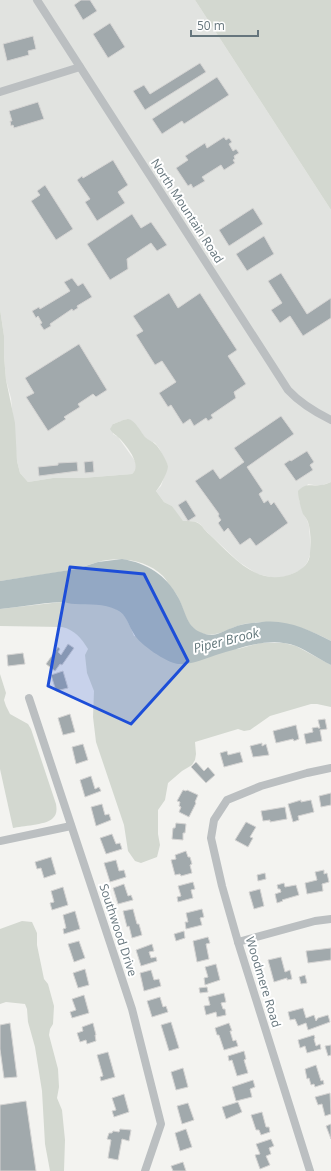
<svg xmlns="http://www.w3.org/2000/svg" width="331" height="1171" viewBox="0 0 331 1171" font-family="'Open Sans',sans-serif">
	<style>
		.built { fill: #e1e3e0 }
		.green { fill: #d3d8d0 }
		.water { fill: #b1bec0 }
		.building { fill: #a1a9ac; stroke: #d5d4d3 }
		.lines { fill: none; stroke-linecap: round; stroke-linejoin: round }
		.minor { stroke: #bbbfc1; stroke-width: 8 }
		.marked { fill: #1d4ed8; fill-opacity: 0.2; stroke: #1d4ed8; stroke-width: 3; stroke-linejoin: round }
		.labels { text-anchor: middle; stroke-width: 4; stroke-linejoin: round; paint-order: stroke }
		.street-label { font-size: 12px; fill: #66767d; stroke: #fff }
		.water-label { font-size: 13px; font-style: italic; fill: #62777b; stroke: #fff }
	</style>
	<rect width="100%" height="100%" fill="#f3f3f0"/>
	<path class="built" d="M0,0H195L331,210V482L320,486L308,484L299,500L304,515L307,520L309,526L311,552L307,563L301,570L287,576L275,578L257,574L239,562L206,531L200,524L197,522L183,521L181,520L172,506L164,502L156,491L161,486L168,466L159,448L155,443L146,439L137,426L127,419L113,424V434L118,437L135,461L137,467L134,472L132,474L82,478H53L28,482L20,473L17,461L11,398L6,380L4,356V336L0,309Z"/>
	<g class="green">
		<path d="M195,0H331V210Z"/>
		<path d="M0,309L4,336V356L6,380L15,423L17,461L20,473L28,482L53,478H82L132,474C143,465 126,445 119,438C115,434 113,434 110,429L113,424C117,423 124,419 128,419C135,420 141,432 145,437C148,440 152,441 155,444C159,447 167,461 168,466C168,472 160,487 156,491L164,502L172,506L183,521C187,521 194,521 198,523C202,525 205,531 209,534C233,556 257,589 294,573C303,569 310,563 310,553C311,544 311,531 308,522C307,519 305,517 303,514C301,509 298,497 298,491C307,482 310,487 321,485C324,485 328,483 331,482V641C303,626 277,618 244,624C229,627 217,639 201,633C187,628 184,610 179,599C177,594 173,590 170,586C168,583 166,579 163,576C147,560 119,556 98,562C90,564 83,567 75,569C50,574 25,577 0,581Z"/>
		<path d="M61,602C81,604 114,599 126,618C129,624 132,630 134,636L238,649L260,643H284L296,646L331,665V707L317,704H311L270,716L250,730L244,731L238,729L195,742L196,754L195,760L192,765L182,771L168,783L165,800L158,810V834L160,845L157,857L141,863L135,861L128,851L124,825L96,742L93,717L94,691L87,673L85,655L88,649C81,638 75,630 62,627L0,626V609Z"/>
		<path d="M0,674L6,693L4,700L6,706L10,714L28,724L31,729L56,804C57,810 57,815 52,819C45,825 22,826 13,828L0,769Z"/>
		<path d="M22,921L32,922L37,933V945L44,979L48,984L54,1006L53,1024L50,1029L49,1035L58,1069L59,1087L57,1098L62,1110L65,1140L64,1171H50L45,1144L42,1091L35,1047L28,1022L27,1009L25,1004L6,1002L0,1004V929Z"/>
	</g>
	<path class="water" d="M122,559C147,563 166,575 178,597C185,609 186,626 200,632C214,639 220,632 232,628C241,624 252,623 262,622C287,619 309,630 331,641V665C319,659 308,651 296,646C270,636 241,648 216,655C204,659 191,665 178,664C167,663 139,644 134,634C128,625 127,615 117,610C103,603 90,605 75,604C70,604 65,602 60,602C40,603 20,607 0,609V581L76,569L98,562Z"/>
	<g class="building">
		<path d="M81,0H90L97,11L83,20L74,5Z"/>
		<path d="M110,23L125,47L108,58L93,34Z"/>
		<path d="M33,36L36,49L28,51L29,55L7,61L3,44Z"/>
		<path d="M200,63L206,72L145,110L133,91L144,85L150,94Z"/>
		<path d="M217,77L229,95L184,124L182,121L162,134L152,119Z"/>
		<path d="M38,102L44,119L14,128L13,125L11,126L10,121H12L9,111Z"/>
		<path d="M224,137L226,140L229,138L232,142L229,144L233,151L236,149L239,153L234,156L235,159L233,160L235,163L224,170L221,165L202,177L205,181L193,188L191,184L188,186L176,168L188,160L185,156L205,143L207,148Z"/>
		<path d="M113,160L128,185L118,192L125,203L97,221L85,202L90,199L77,180L82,176L83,178Z"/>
		<path d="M45,185L73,229L56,240L31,201L40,195L37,191Z"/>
		<path d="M253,208L263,224L229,246L219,230Z"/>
		<path d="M132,214L141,228L151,222L167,245L157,251L151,243L127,259L128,269L110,280L87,244Z"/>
		<path d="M264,236L274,254L247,271L236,254Z"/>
		<path d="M281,273L307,314L331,298V318L303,336L290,316L280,323L271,310L282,303L268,281Z"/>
		<path d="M72,278L78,286L83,283L92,297L77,306L78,308L73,311L72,309L50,324L51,326L44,330L40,324L42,323L38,316L36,318L32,311L39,307L40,309L70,291L64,282Z"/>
		<path d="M169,293L178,308L200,293L237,350L228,356L246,384L234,392L236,398L211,415L213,418L208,421L206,418L194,426L190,419L183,424L171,405L168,407L159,393L176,382L162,361L155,365L136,335L143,331L133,316Z"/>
		<path d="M79,344L107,390L96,397L93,394L78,404L80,407L64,417L66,419L48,431L26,397L34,393L25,378Z"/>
		<path d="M281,416L294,434L247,467L263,491L259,494L264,503L268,500L271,505L274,502L288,523L256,546L250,538L240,545L228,528L224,532L218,523L221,520L218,516L219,514L195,481L213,469L220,479L244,462L234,448Z"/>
		<path d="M307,451L314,462L310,465L313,470L296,481L284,464L290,460L291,461Z"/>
		<path d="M93,461L94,472L85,473L84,462Z"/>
		<path d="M77,462L78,471L39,476L38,467L58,465V463Z"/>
		<path d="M186,500L196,516L188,521L178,505Z"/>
		<path d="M68,644L74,648L62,665L60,664L55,671L46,664L58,647L60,649L58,652L61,655Z"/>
		<path d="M23,653L25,664L8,666L7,655Z"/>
		<path d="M63,671L68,688L56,691L51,675Z"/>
		<path d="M70,714L75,732L63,735L58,718Z"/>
		<path d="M325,719L327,729L320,730L322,741L306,744L304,734L313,732L312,728L318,727V728H320L318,720Z"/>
		<path d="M296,725L299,739L294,741L293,739L276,743L273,731Z"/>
		<path d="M262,743V746L266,744L269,755L253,757L250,746Z"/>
		<path d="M83,744L88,760L76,764L72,747Z"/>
		<path d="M227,751L228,755L240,752L243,762L224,767L220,753Z"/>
		<path d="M196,762L204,771L208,767L215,775L206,783L191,767Z"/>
		<path d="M91,776L95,789L99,787L101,791L85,797L80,780Z"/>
		<path d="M183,790L186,791L187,790L198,795L195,802L196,803L189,817L179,812L181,807L179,806L180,802L177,801Z"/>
		<path d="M331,793V805L321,807L319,796Z"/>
		<path d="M301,800V802L311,800L314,812L298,816L299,820L293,822L288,804Z"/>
		<path d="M102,804L105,815L109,814L111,820L96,826L91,807Z"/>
		<path d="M285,807L287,819L270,822V820L263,821L261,811Z"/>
		<path d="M246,822L256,827L250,837L253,838L248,847L235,840Z"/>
		<path d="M176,823L186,824L185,833H183V840L172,839L173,828H175Z"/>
		<path d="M112,834L116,844L120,843L122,849L106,854L100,838Z"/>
		<path d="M186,851L188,857H190L192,864L190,865L192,873L181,876L180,874L175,875L171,860L176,859L175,855Z"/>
		<path d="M51,857L56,874L44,878L41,868L37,869L35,862Z"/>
		<path d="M116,860L119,871L124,870L126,877L110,882L104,863Z"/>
		<path d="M324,870V874L327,873L329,882L322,884L323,891L307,894L305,883L317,880L315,872Z"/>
		<path d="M265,873L266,879L258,881L257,875Z"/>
		<path d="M193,882L195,889L191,890L193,898L178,902L177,897L181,896L178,886Z"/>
		<path d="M284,883L285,887L296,885L299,895L282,900L283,901L277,903L275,894L281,892L280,889H278L277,885Z"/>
		<path d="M124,884L128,896L131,895L133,900L118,904L113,888Z"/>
		<path d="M63,887L68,905L52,910L50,903L54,902L51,891Z"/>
		<path d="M260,889L264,906L254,909L249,892Z"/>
		<path d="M133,909L137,924H139L142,935L132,938L129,926L127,927L123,911Z"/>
		<path d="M202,909L204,917L200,918L202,925L186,929L185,922H188L186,913Z"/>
		<path d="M75,911L80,929L64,934L63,929L66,928L63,915Z"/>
		<path d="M184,931L185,938L176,941L174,934Z"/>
		<path d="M208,937L210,943L206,944L209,959L197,962L193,941Z"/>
		<path d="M79,941L85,958L74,962L68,944Z"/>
		<path d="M152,944L154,951L149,952L151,958L156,957L157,961L141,966L136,950Z"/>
		<path d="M331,948V960L308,963L306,951Z"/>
		<path d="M281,957L285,972L290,970L292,979L287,980V978L274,982L268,960Z"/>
		<path d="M216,964L220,980L205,985L204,978L208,977L205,967Z"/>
		<path d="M85,969L89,985L78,988L73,973Z"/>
		<path d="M151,970L154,980L159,979L161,986L144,991L140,973Z"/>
		<path d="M305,975L307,983L301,984L299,977Z"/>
		<path d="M207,987L208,992L200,993L199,988Z"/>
		<path d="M224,993L226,1002L221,1003L223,1009H225L226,1015L217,1017L216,1012L206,1015L204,1006L210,1005L208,997Z"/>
		<path d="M84,995L89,1013L72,1018L70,1012L76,1010L72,999Z"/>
		<path d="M160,997L163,1007L166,1006L168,1012L152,1017L147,1001Z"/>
		<path d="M303,1008L306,1018L314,1015L316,1021L318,1018L328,1015L330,1022L308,1030L306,1023L298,1026L295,1019L290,1020L288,1012Z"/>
		<path d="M171,1022L179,1048L169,1051L161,1025Z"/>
		<path d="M10,1023L17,1077L4,1078L0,1049V1025Z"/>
		<path d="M93,1023L96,1035H95L96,1041L87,1044L86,1040L80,1042L77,1033L83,1031L82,1027Z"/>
		<path d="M229,1023L232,1031H230L233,1041L236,1040L238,1046L224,1050L219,1035H217L215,1028Z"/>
		<path d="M314,1035L315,1038L314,1039L316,1046L320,1044L321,1049L307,1053L305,1046L300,1048L298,1040Z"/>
		<path d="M331,1045V1055L328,1056L325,1046Z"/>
		<path d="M244,1051L246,1059L244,1060L248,1073L237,1076L232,1060L229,1061L228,1056Z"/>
		<path d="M108,1052L115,1077L101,1081L100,1077L103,1076L97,1055Z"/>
		<path d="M316,1065L321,1081L323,1080L324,1084L315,1087L314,1084L311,1085L309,1078L307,1079L305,1069Z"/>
		<path d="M183,1068L188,1087L176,1090L171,1072Z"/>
		<path d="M253,1080L255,1087L250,1089L252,1097L236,1101L232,1087Z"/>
		<path d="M330,1093L331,1114L325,1116L322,1104L318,1105L315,1097Z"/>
		<path d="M124,1094L129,1112L114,1117L112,1111L116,1110L112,1098Z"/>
		<path d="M26,1101L36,1171H0V1105Z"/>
		<path d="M238,1102L242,1112L226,1119L222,1107Z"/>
		<path d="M188,1103L194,1120L182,1124L177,1106Z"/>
		<path d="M262,1112L266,1127H269L270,1132L261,1135L259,1130H256L251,1115Z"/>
		<path d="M331,1124V1139L326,1126Z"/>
		<path d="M120,1129L131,1130L129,1141L122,1139L118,1160L108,1158L111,1140L107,1139L109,1133H112L113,1131L119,1132Z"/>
		<path d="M186,1129L192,1147L180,1151L175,1133Z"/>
		<path d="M271,1139L274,1146L269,1148L271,1154L266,1156L270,1165L260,1169L255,1155L260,1154L256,1144Z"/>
		<path d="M183,1162L186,1171H173L171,1166Z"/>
	</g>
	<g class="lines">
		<g class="minor">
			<path d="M37,0L288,390C300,403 315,412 331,420"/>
			<path d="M0,92L80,67"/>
			<path d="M29,698L132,1009L161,1124L145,1171"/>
			<path d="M0,841L71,826"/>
			<path d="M238,942L315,921L331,919"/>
			<path d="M310,1171L238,942L222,886L211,838L214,820L227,800L261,786L307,773L331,768"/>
		</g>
	</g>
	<path class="marked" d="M70,567L144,574L188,661L131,724L48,686Z"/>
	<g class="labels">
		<g class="street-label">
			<text transform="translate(187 211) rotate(57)" y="4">North Mountain Road</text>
			<text transform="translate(118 930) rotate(72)" y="4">Southwood Drive</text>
			<text transform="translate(263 982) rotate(73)" y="4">Woodmere Road</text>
		</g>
		<g class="water-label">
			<text transform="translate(226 640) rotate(-14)" y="5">Piper Brook</text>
		</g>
	</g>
	<path d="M191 30v6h67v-6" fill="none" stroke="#66767d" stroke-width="2"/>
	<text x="197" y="30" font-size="12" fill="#66767d" stroke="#ffffff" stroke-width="3" paint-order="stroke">50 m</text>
</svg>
